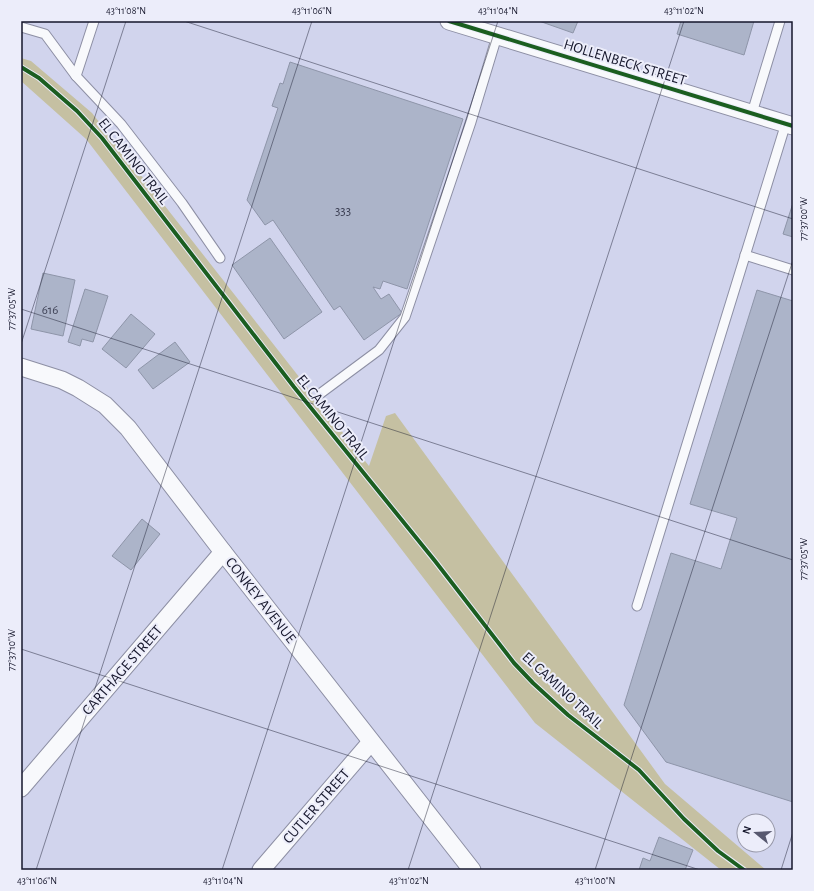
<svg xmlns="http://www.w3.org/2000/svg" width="814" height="891" viewBox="0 0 814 891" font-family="'Alegreya Sans',sans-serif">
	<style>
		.green { fill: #c5c0a2 }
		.building { fill: #acb4c9; stroke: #8e95a9 }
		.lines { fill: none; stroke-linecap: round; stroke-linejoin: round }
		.lane-casing { stroke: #8d8fa4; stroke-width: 11 }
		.street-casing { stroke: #8d8fa4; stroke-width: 19 }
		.lane { stroke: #f8f9fc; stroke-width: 9 }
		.street { stroke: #f8f9fc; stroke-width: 17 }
		.cycleway-casing { stroke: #ecedfa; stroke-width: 6 }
		.cycleway { stroke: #1b5e20; stroke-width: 4 }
		.ticks { fill: none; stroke: #15162b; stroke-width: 1; stroke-opacity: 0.45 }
		.labels { text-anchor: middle; stroke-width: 4; stroke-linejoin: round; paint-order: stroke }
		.number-label { font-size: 13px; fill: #3b3e52 }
		.street-label { font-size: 15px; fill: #15162b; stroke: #ecedfa }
		.neatline { fill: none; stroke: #15162b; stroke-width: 1.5 }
		.ticks-label { font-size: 10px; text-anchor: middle; fill: #15162b }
	</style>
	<rect width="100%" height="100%" fill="#d1d4ed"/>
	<path class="green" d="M21,58L31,61L92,113L369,466L386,416L395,413L665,784L766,870H721L535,723L86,139L21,81Z"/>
	<g class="building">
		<path d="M539,21H578L573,33Z"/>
		<path d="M681,21H754L744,55L677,34Z"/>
		<path d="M290,62L463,119L407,289L383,281L380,289L373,287L381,299L389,294L402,313L364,340L340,306L334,310L273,220L265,225L247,200L278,108L272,106L280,83L283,84Z"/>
		<path d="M793,203V237L783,234Z"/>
		<path d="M270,238L322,312L284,339L232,265Z"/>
		<path d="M43,273L75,280L63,336L31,329Z"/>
		<path d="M85,289L108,296L93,342L82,339L80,346L68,342Z"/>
		<path d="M757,290L793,301V802L666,762L624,705L671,553L721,569L737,518L690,504Z"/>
		<path d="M131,314L155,334L126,368L102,349Z"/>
		<path d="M175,342L190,362L153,389L138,370Z"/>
		<path d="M142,519L160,534L131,570L112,556Z"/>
		<path d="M659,837L693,850L685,870H639L643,858L650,861Z"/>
	</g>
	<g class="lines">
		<g class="lane-casing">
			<g id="lane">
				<path d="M94,21L76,76L121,124L182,203L220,258"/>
				<path d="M21,27L45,34L76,76"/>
				<path d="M752,113L780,21"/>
				<path d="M745,255L793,270"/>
				<path d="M321,393L379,350L405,317L471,122L497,36"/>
				<path d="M637,606L786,123"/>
			</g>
		</g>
		<g class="street-casing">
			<g id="street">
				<path d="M449,21L793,126"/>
				<path d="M21,367L62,380L78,388L105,405L128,428L223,552L472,870"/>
				<path d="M21,788L223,552"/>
				<path d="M261,870L371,742"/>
			</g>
		</g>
		<use href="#lane" class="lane"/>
		<use href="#street" class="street"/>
		<g class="cycleway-casing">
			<g id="cycleway">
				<path d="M449,21L793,126"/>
				<path d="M21,67L39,78L77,111L102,138L294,387L435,561L514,663L533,683L568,715L639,770L684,819L718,851L744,870"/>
			</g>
		</g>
		<use href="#cycleway" class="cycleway"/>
	</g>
	<path class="ticks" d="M184,21L793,219M21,309L793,560M21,344L126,21M21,649L700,870M36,870L312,21M222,870L498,21M408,870L684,21M595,870L793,260M781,870L793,832"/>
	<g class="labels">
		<g class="number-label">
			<text x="343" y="215">333</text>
			<text x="50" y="314">616</text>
		</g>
		<g class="street-label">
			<text transform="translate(625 62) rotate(17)" y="5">HOLLENBECK STREET</text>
			<text transform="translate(134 161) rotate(52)" y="5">EL CAMINO TRAIL</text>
			<text transform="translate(333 417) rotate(51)" y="5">EL CAMINO TRAIL</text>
			<text transform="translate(261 600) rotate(52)" y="5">CONKEY AVENUE</text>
			<text transform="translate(122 670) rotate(-49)" y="5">CARTHAGE STREET</text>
			<text transform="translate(563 690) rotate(43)" y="5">EL CAMINO TRAIL</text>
			<text transform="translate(316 806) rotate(-49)" y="5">CUTLER STREET</text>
		</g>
	</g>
	<rect width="814" height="891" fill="none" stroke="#ecedfa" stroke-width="44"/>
	<g transform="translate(756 833) rotate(288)"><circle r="19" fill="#ecedfa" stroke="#9697a7"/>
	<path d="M0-3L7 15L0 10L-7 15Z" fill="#57586f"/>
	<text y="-6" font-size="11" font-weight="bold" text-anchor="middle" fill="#15162b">N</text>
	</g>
	<rect x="22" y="22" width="770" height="847" class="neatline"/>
	<g class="ticks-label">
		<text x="126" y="14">43°11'08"N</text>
		<text x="312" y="14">43°11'06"N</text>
		<text x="498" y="14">43°11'04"N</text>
		<text x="684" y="14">43°11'02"N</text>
		<text transform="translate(803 219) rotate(-90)" y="4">77°37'00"W</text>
		<text transform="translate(11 309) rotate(-90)" y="4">77°37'05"W</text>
		<text transform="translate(803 559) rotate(-90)" y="4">77°37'05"W</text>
		<text transform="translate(11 650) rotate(-90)" y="4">77°37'10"W</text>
		<text x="37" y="884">43°11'06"N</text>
		<text x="223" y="884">43°11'04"N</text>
		<text x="409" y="884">43°11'02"N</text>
		<text x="595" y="884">43°11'00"N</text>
	</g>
</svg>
